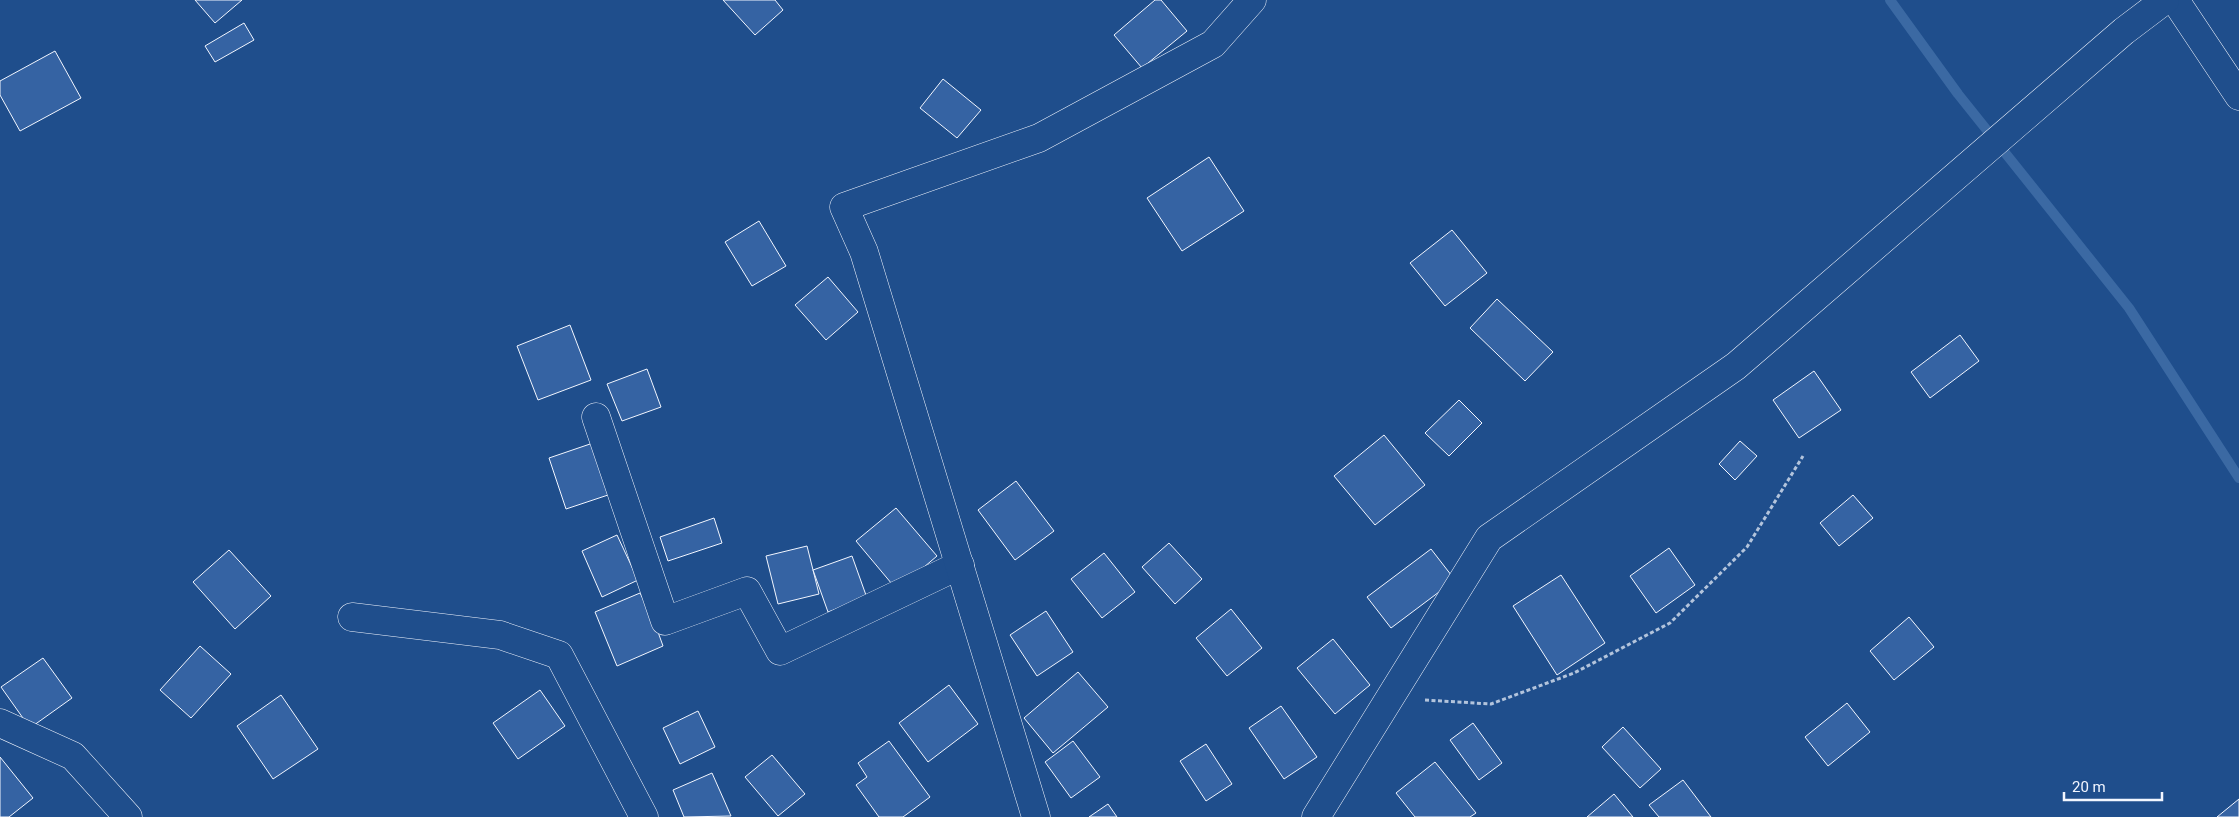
<svg xmlns="http://www.w3.org/2000/svg" width="2239" height="817" viewBox="0 0 2239 817" font-family="Roboto,sans-serif">
	<style>
		.lines { fill: none; stroke-linecap: round; stroke-linejoin: round }
		.stream { stroke: #3b69a3; stroke-width: 10 }
		.building { fill: #3563a3; stroke: #f2f6ff }
		.street-casing { stroke: #f2f6ff; stroke-width: 29 }
		.path { stroke: #b3c4dc; stroke-width: 3; stroke-dasharray: 4 2.5; stroke-linecap: butt }
		.street { stroke: #1f4e8c; stroke-width: 28 }
	</style>
	<rect width="100%" height="100%" fill="#1f4e8c"/>
	<g class="lines">
		<path class="stream" d="M1890,0L1958,94L2129,308L2239,478"/>
	</g>
	<g class="building">
		<path d="M195,0H242L215,23Z"/>
		<path d="M723,0H775L783,10L755,35Z"/>
		<path d="M1155,0H1161L1187,31L1142,68L1114,35Z"/>
		<path d="M244,23L254,40L215,62L205,46Z"/>
		<path d="M55,51L81,98L20,131L0,95V81Z"/>
		<path d="M943,79L981,110L957,138L920,108Z"/>
		<path d="M1209,157L1244,211L1182,251L1147,198Z"/>
		<path d="M759,221L786,266L752,286L725,242Z"/>
		<path d="M1452,230L1487,273L1445,306L1410,263Z"/>
		<path d="M828,277L858,312L826,340L795,305Z"/>
		<path d="M1497,299L1553,352L1525,381L1470,328Z"/>
		<path d="M570,325L591,380L538,400L517,346Z"/>
		<path d="M1960,335L1979,361L1930,398L1911,372Z"/>
		<path d="M647,369L661,407L622,421L607,384Z"/>
		<path d="M1814,371L1841,410L1799,438L1773,400Z"/>
		<path d="M1459,400L1482,423L1449,456L1425,433Z"/>
		<path d="M1384,435L1425,485L1375,525L1334,476Z"/>
		<path d="M1740,441L1757,456L1735,480L1719,464Z"/>
		<path d="M593,443L611,494L566,509L549,458Z"/>
		<path d="M1016,481L1054,531L1015,560L978,510Z"/>
		<path d="M1853,495L1873,518L1839,546L1820,523Z"/>
		<path d="M896,508L937,556L897,590L856,541Z"/>
		<path d="M714,518L722,543L668,561L660,537Z"/>
		<path d="M617,535L638,580L602,597L582,551Z"/>
		<path d="M1169,543L1202,579L1175,604L1142,567Z"/>
		<path d="M807,546L819,594L778,604L766,556Z"/>
		<path d="M1669,548L1695,585L1656,613L1630,576Z"/>
		<path d="M1431,549L1455,580L1391,628L1367,597Z"/>
		<path d="M229,550L271,596L235,629L193,582Z"/>
		<path d="M1104,553L1135,592L1102,618L1071,579Z"/>
		<path d="M852,556L867,598L828,612L813,570Z"/>
		<path d="M1561,575L1605,643L1557,675L1513,606Z"/>
		<path d="M640,593L653,618L663,646L617,666L595,612Z"/>
		<path d="M1231,609L1262,648L1227,676L1196,638Z"/>
		<path d="M1046,611L1073,652L1037,676L1010,635Z"/>
		<path d="M1909,617L1934,647L1894,680L1870,651Z"/>
		<path d="M1333,639L1370,685L1335,714L1297,668Z"/>
		<path d="M200,646L231,674L191,718L160,690Z"/>
		<path d="M43,658L72,698L30,728L1,687Z"/>
		<path d="M1078,672L1108,707L1053,753L1024,718Z"/>
		<path d="M949,685L978,724L928,762L899,723Z"/>
		<path d="M540,690L565,726L518,759L493,723Z"/>
		<path d="M281,695L318,749L273,779L237,726Z"/>
		<path d="M1847,703L1870,732L1828,766L1805,737Z"/>
		<path d="M1281,706L1317,757L1284,779L1249,728Z"/>
		<path d="M698,711L715,747L680,764L663,728Z"/>
		<path d="M1473,723L1502,763L1479,780L1450,740Z"/>
		<path d="M1623,727L1661,769L1640,788L1602,747Z"/>
		<path d="M889,741L930,797L903,817H879L856,785L867,777L858,763Z"/>
		<path d="M1073,741L1100,777L1071,798L1045,762Z"/>
		<path d="M1206,744L1232,784L1206,801L1180,761Z"/>
		<path d="M772,755L805,794L778,816L745,777Z"/>
		<path d="M0,757L33,798L9,817H0Z"/>
		<path d="M1435,762L1476,813L1470,817H1415L1396,793Z"/>
		<path d="M712,773L731,816L684,817L673,790Z"/>
		<path d="M1683,780L1711,817H1659L1649,805Z"/>
		<path d="M1614,794L1633,817H1587Z"/>
		<path d="M2239,799V817H2217Z"/>
		<path d="M1108,804L1117,817H1089Z"/>
	</g>
	<g class="lines">
		<g class="street-casing">
			<g id="street">
				<path d="M2175,0L2239,96"/>
				<path d="M596,417L665,621L747,591L780,651L960,565"/>
				<path d="M352,617L500,635L559,655L644,817"/>
				<path d="M0,723L73,756L128,817"/>
				<path d="M1036,817L864,252L844,207L1039,138L1213,44L1252,0"/>
				<path d="M1316,817L1489,538L1736,366L2124,31L2165,0"/>
			</g>
		</g>
		<path class="path" d="M1425,700L1491,704L1574,673L1670,623L1747,547L1803,456"/>
		<use href="#street" class="street"/>
	</g>
	<path d="M2064 792v8h98v-8" fill="none" stroke="#f2f6ff" stroke-width="2.5"/>
	<text x="2072" y="792" font-size="15" fill="#f2f6ff" stroke="#1f4e8c" stroke-width="4" paint-order="stroke">20 m</text>
</svg>
